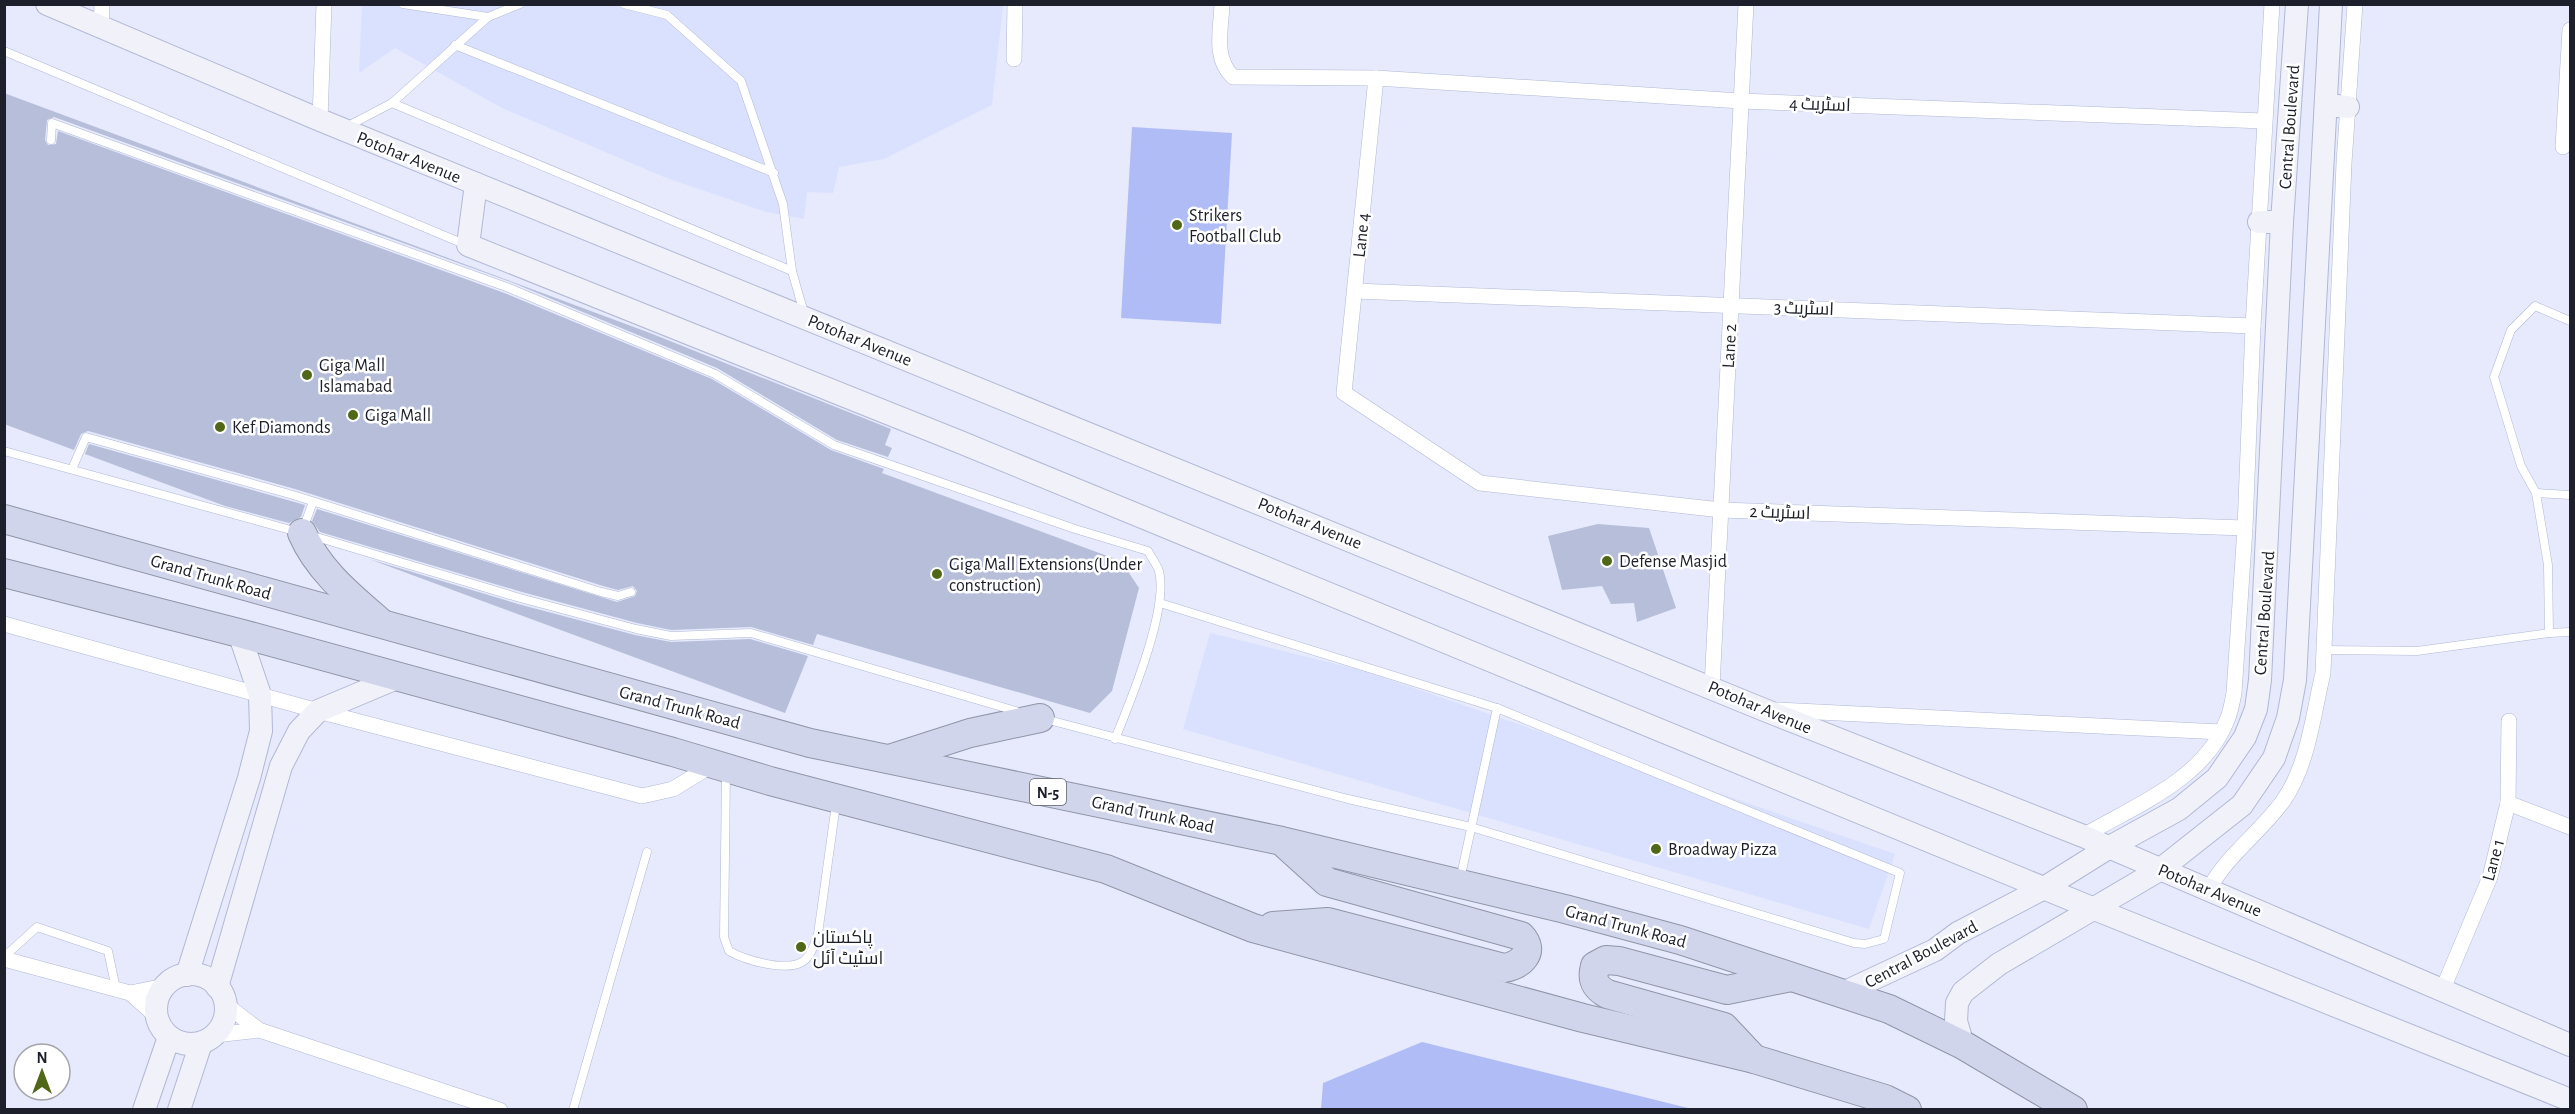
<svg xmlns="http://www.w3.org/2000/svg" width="2575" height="1114" viewBox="0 0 2575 1114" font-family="'Alegreya Sans',Cairo,sans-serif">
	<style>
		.built { fill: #dae1fe }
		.green { fill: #b0bcf5 }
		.building { fill: #b7beda }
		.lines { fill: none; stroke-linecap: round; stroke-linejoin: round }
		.lane-casing { stroke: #b1b8d4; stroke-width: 9 }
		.street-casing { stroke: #b1b8d4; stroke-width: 16 }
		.secondary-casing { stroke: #b1b8d4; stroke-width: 24 }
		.highway-casing { stroke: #9195a8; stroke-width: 30 }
		.lane { stroke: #fff; stroke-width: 8 }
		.street { stroke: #fff; stroke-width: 15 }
		.secondary { stroke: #f1f2f9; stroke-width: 22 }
		.highway { stroke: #d0d5ec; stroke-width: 28 }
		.poi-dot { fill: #4f6716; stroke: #fff; stroke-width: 2 }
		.labels { text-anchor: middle; stroke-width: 5; stroke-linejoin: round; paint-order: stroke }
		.shield { fill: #fff; stroke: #61626a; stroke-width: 1.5 }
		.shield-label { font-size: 16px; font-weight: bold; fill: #1d1f2a }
		.street-label { font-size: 18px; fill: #1d1f2a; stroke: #fff }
		.poi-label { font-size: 18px; fill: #1d1f2a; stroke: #fff; text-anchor: start }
	</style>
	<rect width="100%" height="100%" fill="#e6eafc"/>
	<g class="built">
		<path d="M362,5H1003L992,105L884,159L839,167L833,193L807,192L804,219L766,212L664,177L502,108L395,48L359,73Z"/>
		<path d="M1210,633L1364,671L1895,854L1869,929L1183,729Z"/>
	</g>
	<g class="green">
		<path d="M1132,127L1232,133L1221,324L1121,318Z"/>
		<path d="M1422,1042L1692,1109H1321L1323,1083Z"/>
	</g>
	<g class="building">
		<path d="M4,93L650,333L891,429L885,445L892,448L888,457L837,440L717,368L511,282L54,117L47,120L45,140L48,145L56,144L58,131L507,294L712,379L831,450L884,469L882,473L1121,561L1139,588L1112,691L1090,713L817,634L813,645L751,627L671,630L637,623L522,592L320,532L312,521L317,509L617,602L635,596L637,591L633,586L618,590L603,586L295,489L88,431L81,434L74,450L4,424Z"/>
		<path d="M89,444L291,501L305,505L301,517L289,523L225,506L85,454Z"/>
		<path d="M1598,524L1649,528L1676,608L1637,622L1634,603L1611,604L1602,586L1562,590L1548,536Z"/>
		<path d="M369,559L518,604L635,635L671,642L750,639L808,656L785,713Z"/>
	</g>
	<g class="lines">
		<g class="lane-casing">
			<g id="lane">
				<path d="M403,4L488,17"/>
				<path d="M624,4L667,15L741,81L783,204L792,271L804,313"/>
				<path d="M455,45L774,173"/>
				<path d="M4,51L464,244"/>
				<path d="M392,103L792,271"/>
				<path d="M348,126L392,103L488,17L520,4"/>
				<path d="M51,140L52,123L509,288L715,374L834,445L1075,529L1148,551C1151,557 1157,565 1159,571C1169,609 1130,702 1115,739"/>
				<path d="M4,451L298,532"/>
				<path d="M72,469L86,437L293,495L601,592L618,596L631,592"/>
				<path d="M2536,493L2570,495"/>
				<path d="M303,529L313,502"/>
				<path d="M313,536L520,598L636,629L671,636L751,633L1019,712"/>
				<path d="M2549,633L2570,632"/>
				<path d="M2323,650L2417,651L2549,633L2548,565L2536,493L2521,466L2494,377L2511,330L2535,306L2570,321"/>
				<path d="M1045,719L1348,799L1471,827L1854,943L1865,944L1884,939L1900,873L1497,708L1160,603"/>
				<path d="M726,773L724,937L729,951C745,960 785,972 802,962C811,957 815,943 818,934L836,804"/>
				<path d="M1460,880L1497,708"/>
				<path d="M4,957L37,927L108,951L116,989"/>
				<path d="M573,1110L647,852"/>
			</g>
		</g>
		<g class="street-casing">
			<g id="street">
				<path d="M1222,4C1221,30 1213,58 1233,77L1376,78L1741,101L2264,121"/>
				<path d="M101,27L102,4"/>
				<path d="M1014,59L1015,4"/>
				<path d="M1376,78L1344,393L1480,483L1721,510L2245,528"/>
				<path d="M320,120L324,4"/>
				<path d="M2563,147L2570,30"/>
				<path d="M1355,291L2253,326"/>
				<path d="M4,624L318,711L642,796L673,789L714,764"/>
				<path d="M1712,687L1746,4"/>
				<path d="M1777,710L2221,732"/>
				<path d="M2508,803L2570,827"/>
				<path d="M2083,836C2134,806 2204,780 2227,720C2231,712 2232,702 2234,693L2245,528L2253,326L2272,4"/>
				<path d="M2209,889C2228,854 2260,833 2283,801C2308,766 2313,715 2323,673L2344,163L2355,4"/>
				<path d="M4,959L130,993L165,986"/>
				<path d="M2442,991L2490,877L2508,803L2509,721"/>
				<path d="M130,993L156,1016"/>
				<path d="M225,1004L259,1030L500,1110"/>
				<path d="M215,1035L259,1030"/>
			</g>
		</g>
		<g class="secondary-casing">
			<g id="secondary">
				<path d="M47,4L320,120L1762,709L2083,836L2570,1045"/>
				<path d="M2326,105L2348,107"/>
				<path d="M476,184L468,245L960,442L2092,908L2570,1100"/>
				<path d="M2259,222H2282"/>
				<circle cx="191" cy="1009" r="35"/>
				<path d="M187,975L249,778L261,731L260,695L239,633"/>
				<path d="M217,987L281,766L299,731L318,711L399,677"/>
				<path d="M1843,993L1935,950L1958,933L2044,888L2108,848L2179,809L2217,778L2245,737L2256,709L2260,680L2282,222L2297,4"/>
				<path d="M1963,1045L1956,1021L1957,1003L1963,992L1999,964L2161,869L2242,805L2274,758L2288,718L2295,680L2331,4"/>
				<path d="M144,1110L169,1037"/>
				<path d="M179,1110L201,1043"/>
			</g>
		</g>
		<g class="highway-casing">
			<g id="highway">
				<path d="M4,519L810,743L1282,841L1565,909L1680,940L1889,1009L1963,1045L2073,1110"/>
				<path d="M302,533C318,570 349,595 379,621"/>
				<path d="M4,573L239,633L673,752L770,781L1106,869L1253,928L1583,1018L1754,1059L1885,1099L1907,1110"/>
				<path d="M889,759L970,733L1040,718"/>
				<path d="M1273,926L1328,922L1504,968C1521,965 1536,952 1521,936L1327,882L1286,845"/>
				<path d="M1754,1059L1724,1027L1607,994C1595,987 1591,980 1595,966L1606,960L1619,961L1727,990L1791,977"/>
			</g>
		</g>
		<use href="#lane" class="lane"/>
		<use href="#street" class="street"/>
		<use href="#secondary" class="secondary"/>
		<use href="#highway" class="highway"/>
	</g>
	<g class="poi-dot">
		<circle cx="1177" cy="225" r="6"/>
		<circle cx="307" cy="375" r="6"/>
		<circle cx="353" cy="415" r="6"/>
		<circle cx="220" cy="427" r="6"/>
		<circle cx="1607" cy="561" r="6"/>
		<circle cx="937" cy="574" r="6"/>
		<circle cx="1656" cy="849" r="6"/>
		<circle cx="801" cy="947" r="6"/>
	</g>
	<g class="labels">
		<rect class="shield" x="1030" y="779" width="36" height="26" rx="4.5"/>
		<g class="shield-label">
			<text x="1048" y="798">N-5</text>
		</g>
		<g class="street-label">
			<text transform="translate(1820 104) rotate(2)" y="6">اسٹریٹ 4</text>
			<text transform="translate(2289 127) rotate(-86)" y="6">Central Boulevard</text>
			<text transform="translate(409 157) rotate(22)" y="6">Potohar Avenue</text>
			<text transform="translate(1361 235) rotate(-84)" y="6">Lane 4</text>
			<text transform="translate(1804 308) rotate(2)" y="6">اسٹریٹ 3</text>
			<text transform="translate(860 340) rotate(22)" y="6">Potohar Avenue</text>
			<text transform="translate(1729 346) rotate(-87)" y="6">Lane 2</text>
			<text transform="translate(1780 512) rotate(2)" y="6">اسٹریٹ 2</text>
			<text transform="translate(1310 523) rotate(22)" y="6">Potohar Avenue</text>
			<text transform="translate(211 577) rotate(16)" y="6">Grand Trunk Road</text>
			<text transform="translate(2264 613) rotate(-86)" y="6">Central Boulevard</text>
			<text transform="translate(680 707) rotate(15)" y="6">Grand Trunk Road</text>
			<text transform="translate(1760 707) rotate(23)" y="6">Potohar Avenue</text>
			<text transform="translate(1153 814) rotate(12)" y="6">Grand Trunk Road</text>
			<text transform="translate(2493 860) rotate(-75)" y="6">Lane 1</text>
			<text transform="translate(2210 890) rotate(23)" y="6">Potohar Avenue</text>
			<text transform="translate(1626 926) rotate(15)" y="6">Grand Trunk Road</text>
			<text transform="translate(1921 954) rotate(-28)" y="6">Central Boulevard</text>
		</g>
		<g class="poi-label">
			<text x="1189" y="221">Strikers<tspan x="1189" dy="21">Football Club</tspan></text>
			<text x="319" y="371">Giga Mall<tspan x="319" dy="21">Islamabad</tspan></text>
			<text x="365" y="421">Giga Mall</text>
			<text x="232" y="433">Kef Diamonds</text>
			<text x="1619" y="567">Defense Masjid</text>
			<text x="949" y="570">Giga Mall Extensions(Under<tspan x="949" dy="21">construction)</tspan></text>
			<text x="1668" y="855">Broadway Pizza</text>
			<text x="813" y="943">پاکستان<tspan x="813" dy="21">اسٹیٹ آئل</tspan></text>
		</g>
	</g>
	<rect width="2575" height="1114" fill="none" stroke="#1d1f2a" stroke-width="12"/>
	<g transform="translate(42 1072)"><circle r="28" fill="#ffffff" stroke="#a5a5aa" stroke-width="1.5"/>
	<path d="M0-4.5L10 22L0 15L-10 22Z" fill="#4f6716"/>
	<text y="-9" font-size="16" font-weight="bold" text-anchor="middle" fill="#1d1f2a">N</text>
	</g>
</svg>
